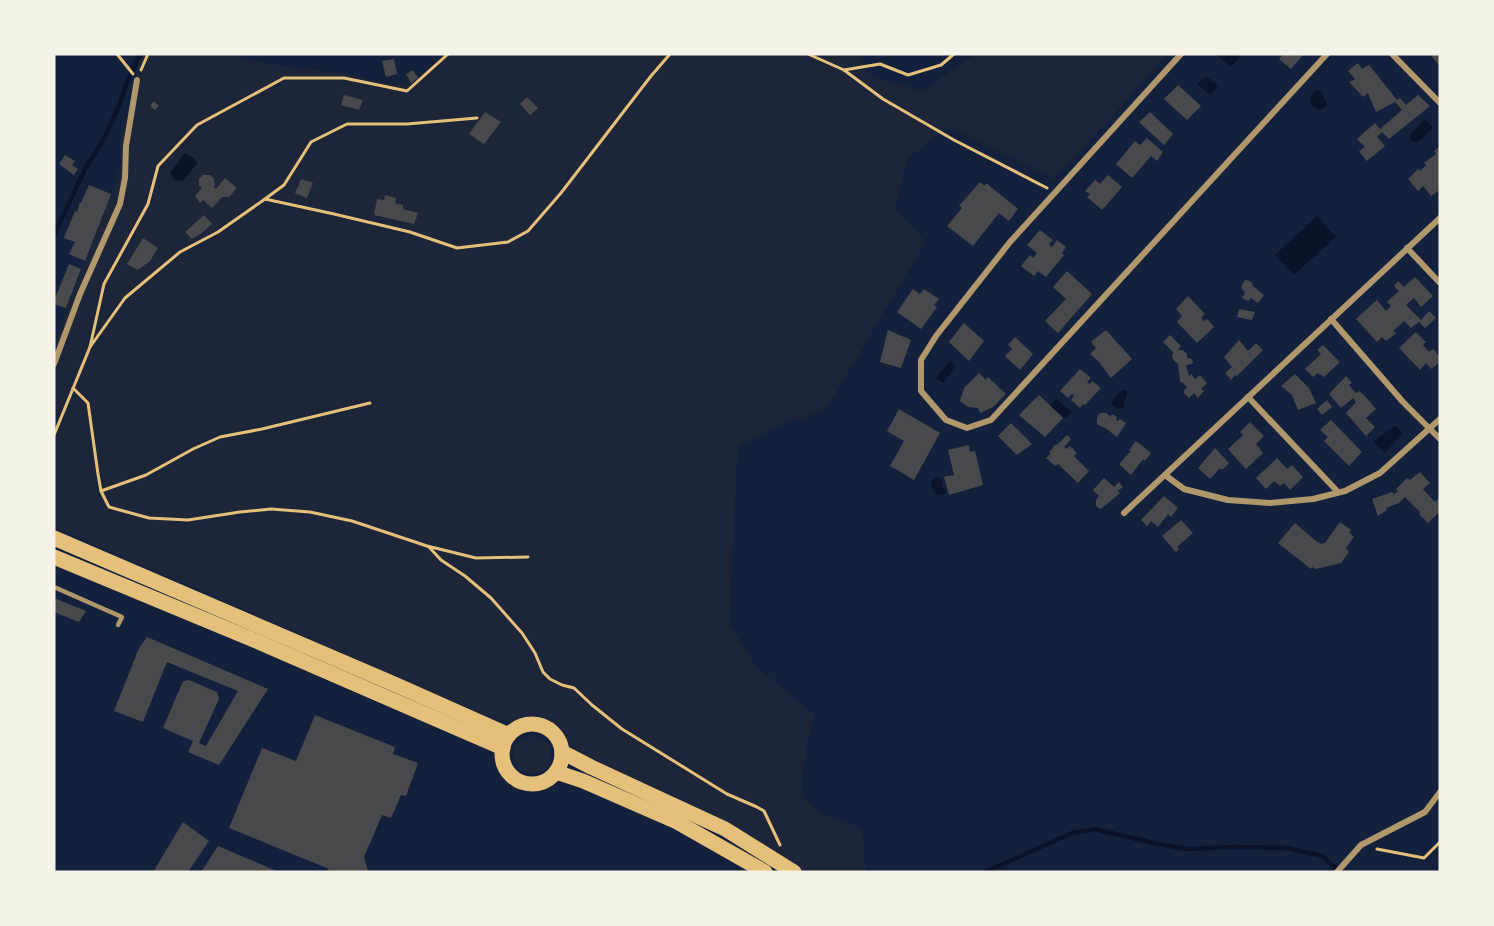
<svg xmlns="http://www.w3.org/2000/svg" width="1494" height="926" viewBox="0 0 1494 926" font-family="'Varela Round',sans-serif">
	<style>
		.green { fill: #1d2539 }
		.water { fill: #0b132b }
		.lines { fill: none; stroke-linecap: round; stroke-linejoin: round }
		.stream { stroke: #0b132b; stroke-width: 4.5 }
		.building { fill: #48494c }
		.path { stroke: #e5c07b; stroke-width: 3 }
		.service { stroke: #b1986c; stroke-width: 4.5 }
		.minor { stroke: #b1986c; stroke-width: 6 }
		.primary { stroke: #e5c07b; stroke-width: 15 }
	</style>
	<rect width="100%" height="100%" fill="#14213d"/>
	<g class="green">
		<path d="M145,54H229L258,62L354,75L395,85C400,82 404,83 409,82C422,77 434,63 444,54H865L862,57L868,72L885,80L922,91L976,54H1167L1118,110L1054,179L946,126L908,159L895,209L926,242L825,411L776,427L738,446L729,623L757,667L814,714L801,779L802,796L821,814L862,828L866,872H804L792,863L729,824L671,794L578,754L555,725L536,718L517,721H500L445,698L54,527V341L116,181C120,169 125,157 118,145C131,115 129,83 145,54Z"/>
		<circle cx="532" cy="755" r="19"/>
	</g>
	<g class="water">
		<path d="M1215,54H1236L1240,57L1231,67Z"/>
		<path d="M1206,76L1218,86L1210,95L1197,84Z"/>
		<path d="M1317,90L1322,92L1327,105L1321,110H1318L1311,104C1310,98 1311,93 1317,90Z"/>
		<path d="M1425,119L1433,128L1417,143L1410,140V135Z"/>
		<path d="M185,153L198,162L182,182L179,180L177,181L172,178V175L170,173Z"/>
		<path d="M1317,216L1336,237L1294,275L1275,255Z"/>
		<path d="M950,361L956,366L943,383L936,378Z"/>
		<path d="M1122,390L1127,391C1127,397 1124,401 1124,407C1120,411 1115,408 1112,404V401Z"/>
		<path d="M1057,399L1071,412L1066,419L1050,406Z"/>
		<path d="M1396,425L1402,433L1385,453L1373,442Z"/>
		<path d="M935,477L941,478L942,480V486L945,489V493L941,495H937C931,490 929,482 935,477Z"/>
	</g>
	<g class="lines">
		<g class="stream">
			<path d="M54,235L86,167L104,139L120,104L124,90L140,54"/>
			<path d="M985,872L1072,833L1095,829L1153,843L1186,849L1233,847L1288,848L1322,856L1340,872"/>
		</g>
	</g>
	<g class="building">
		<path d="M1283,54H1304L1291,69L1279,59Z"/>
		<path d="M1430,54H1440V66Z"/>
		<path d="M394,59L397,74L386,77L382,61Z"/>
		<path d="M1358,63L1362,69L1369,65L1397,100L1400,98L1406,105L1418,95L1430,106L1389,139L1382,132L1377,137L1385,146L1367,161L1359,151L1365,147L1357,139L1375,123L1380,129L1402,110L1395,102L1376,112L1368,93L1363,97L1349,82L1355,79L1348,71Z"/>
		<path d="M413,70L418,78L411,83L406,74Z"/>
		<path d="M1178,85L1201,106L1187,120L1164,99Z"/>
		<path d="M344,95L363,100L359,110L341,105Z"/>
		<path d="M527,97L538,108L530,115L520,104Z"/>
		<path d="M154,101L159,106L155,110L150,106Z"/>
		<path d="M485,112L501,122L484,144L469,134Z"/>
		<path d="M1150,112L1173,134L1164,145L1139,122Z"/>
		<path d="M1147,138L1163,152L1157,161L1151,156L1132,178L1116,164L1135,141L1140,145Z"/>
		<path d="M1440,146V193L1438,191L1431,196L1423,186L1418,191L1408,179L1418,169L1420,171L1426,165L1424,163L1436,154L1434,151Z"/>
		<path d="M65,155L75,161L72,165L78,169L74,175L59,164Z"/>
		<path d="M203,175H210L214,178L215,185L214,187L216,189L225,178L237,188L229,197H222L212,208L203,200L200,203L195,196L202,188L199,186V179Z"/>
		<path d="M1108,175L1122,187L1102,210L1087,197L1090,194L1085,191L1095,180L1100,184Z"/>
		<path d="M301,179L313,183L307,198L295,193Z"/>
		<path d="M980,182L985,186L986,183L1018,209L1009,221L999,213L973,246L947,226L962,208L959,206Z"/>
		<path d="M89,185L111,194L85,261L69,254L75,242L64,238L75,211L77,212L80,202L81,203Z"/>
		<path d="M385,195L396,198L395,203L403,205V209L418,213L414,224L374,215L377,199L384,200Z"/>
		<path d="M204,215L212,224L203,232L192,239L185,232Z"/>
		<path d="M1040,230L1053,240L1049,244L1052,247L1057,240L1066,247L1062,253L1064,255L1046,277L1038,271L1034,276L1021,266L1030,255L1033,258L1037,253L1027,245Z"/>
		<path d="M143,238L158,248L150,261L138,270L127,264Z"/>
		<path d="M69,264L81,269L66,308L54,304V301Z"/>
		<path d="M1067,271L1092,294L1058,333L1045,321L1066,299L1053,287Z"/>
		<path d="M1415,277L1433,296L1421,307L1414,298L1406,305L1421,320L1429,311L1436,318L1425,328L1419,322L1411,328L1404,321L1393,331L1396,333L1386,341L1382,337L1377,342L1356,319L1377,300L1386,311L1391,306L1387,302L1399,291L1394,286L1398,281L1404,287Z"/>
		<path d="M1245,280L1250,281L1252,283L1253,286L1264,295L1258,303L1251,298L1248,301L1242,298L1245,293L1241,287Z"/>
		<path d="M913,289L920,294L924,289L939,299L934,305L937,307L921,329L897,312Z"/>
		<path d="M1188,296L1205,314L1201,318L1204,321L1207,319L1214,327L1197,343L1177,322L1182,316L1176,309Z"/>
		<path d="M1239,309L1255,312L1252,320L1237,317Z"/>
		<path d="M964,323L984,341L969,361L949,342Z"/>
		<path d="M888,330L911,340L901,368L880,362Z"/>
		<path d="M1106,330L1132,359L1111,378L1099,362L1090,354L1096,348L1091,342Z"/>
		<path d="M1416,332L1426,342L1423,345L1429,352L1433,349L1440,357V362L1431,369L1426,363L1420,370L1399,348Z"/>
		<path d="M1170,335L1181,346L1178,350H1183L1187,354V358L1192,359L1193,364L1186,365L1189,377L1191,374L1195,379L1200,375L1207,383L1201,389L1204,391L1198,398L1194,393L1189,398L1183,392L1187,387L1183,383L1180,382L1178,363L1175,362L1172,357L1173,352L1163,342Z"/>
		<path d="M1015,337L1033,354L1020,370L1005,356L1012,349L1008,345Z"/>
		<path d="M1239,340L1248,351L1256,343L1263,350L1237,376L1235,375L1231,380L1225,373L1232,367L1224,357Z"/>
		<path d="M1323,345L1340,362L1324,377L1318,373L1313,377L1305,369L1321,354L1317,350Z"/>
		<path d="M1080,369L1091,378L1087,382L1090,384L1092,381L1101,388L1085,405L1083,404L1080,408L1071,400L1074,396L1072,394L1068,398L1060,391Z"/>
		<path d="M979,373L986,380L988,377L1006,394L993,407L980,413L978,408L968,407L960,401L964,388Z"/>
		<path d="M1295,374L1309,388L1316,403L1298,410L1292,395L1281,386Z"/>
		<path d="M1346,376L1352,383L1349,385L1356,393L1359,391L1364,395L1376,409L1366,418L1375,427L1366,436L1346,413L1356,402L1353,398L1341,408L1329,394Z"/>
		<path d="M1039,395L1063,418L1045,437L1019,415Z"/>
		<path d="M1327,400L1332,407L1322,415L1317,409Z"/>
		<path d="M899,409L940,433L914,480L890,466L904,441L887,431Z"/>
		<path d="M1100,413H1106L1111,417L1112,414L1117,417L1116,420L1118,421L1120,419L1126,423L1117,437L1104,427H1102L1097,424V418Z"/>
		<path d="M1331,420L1362,452L1349,466L1324,441L1328,437L1320,430Z"/>
		<path d="M1250,422L1264,436L1256,444L1263,453L1246,469L1228,449L1243,435L1240,432Z"/>
		<path d="M1011,423L1032,444L1017,455L998,436Z"/>
		<path d="M1067,435L1071,439L1064,447L1067,449L1070,446L1077,453L1074,456L1089,471L1078,483L1058,464L1055,466L1046,458L1051,453L1049,452L1056,444L1057,445Z"/>
		<path d="M1136,441L1151,453L1145,461L1143,459L1131,475L1119,464L1131,451L1129,450Z"/>
		<path d="M969,445L970,452L975,451L983,485L949,495L944,477L954,475L948,450Z"/>
		<path d="M1215,448L1229,463L1222,470L1220,468L1210,479L1198,468Z"/>
		<path d="M1277,458L1287,469L1292,465L1303,477L1290,490L1284,483L1280,486L1274,481L1266,489L1256,478Z"/>
		<path d="M1420,472L1430,483L1423,489L1435,502L1440,497V515L1438,513L1428,523L1419,514L1420,512L1405,497L1399,503L1386,508L1387,510L1378,516L1372,499L1392,492L1394,494L1398,491L1396,489L1407,478L1410,480Z"/>
		<path d="M1104,478L1114,487L1119,482L1123,487L1118,491L1120,493L1101,509L1096,506V500L1099,496L1093,490Z"/>
		<path d="M1164,496L1178,508L1171,517L1168,514L1158,527L1151,521L1147,526L1141,520Z"/>
		<path d="M1181,520L1193,533L1177,547L1179,549L1176,552L1162,536Z"/>
		<path d="M1340,522L1351,530L1349,532L1354,537L1346,548L1349,552L1341,563L1316,569L1312,567L1311,569L1278,543L1295,523L1316,541L1321,544L1325,543Z"/>
		<path d="M54,598L86,611L79,622L54,612Z"/>
		<path d="M147,637L268,689L219,765L188,752L193,741L163,728L183,681L189,680L217,692L219,699L199,743L206,746L238,691L167,662L143,722L114,711L139,648Z"/>
		<path d="M315,715L395,747L393,754L418,763L406,796L401,795L391,818L382,815L364,857L368,871L367,872H326L329,869L229,828L262,748L296,761Z"/>
		<path d="M183,822L209,841L188,872H153Z"/>
		<path d="M218,846L279,872H201Z"/>
	</g>
	<g class="lines">
		<g class="path">
			<path d="M117,54L133,74"/>
			<path d="M808,54L844,70L883,99L954,140L1047,188"/>
			<path d="M141,70L148,54"/>
			<path d="M844,70L880,64L908,75L941,65L954,54"/>
			<path d="M265,199L284,185L311,142L347,124H407L477,118"/>
			<path d="M90,347L125,298L180,252L218,232L265,199L334,214L410,232L457,248L508,242L528,231L561,193L651,76L670,54"/>
			<path d="M73,388L88,403L98,474L101,491L109,507L149,518L188,520L240,512L271,509L310,512L352,521L427,546L476,558L528,557"/>
			<path d="M54,435L90,347L104,284L148,204L158,166L197,125L284,78H344L407,91L448,54"/>
			<path d="M101,491L146,475L193,449L220,437L262,429L370,403"/>
			<path d="M429,547L441,560L465,576L491,598L522,633L535,653L543,672L550,679L562,685L574,688L592,705L622,729L727,794L757,807L764,811L780,845"/>
			<path d="M1377,849L1424,858L1440,842"/>
		</g>
		<path class="service" d="M54,587L122,617L118,625"/>
		<g class="minor">
			<path d="M1181,54L1010,242L936,336L921,360V391L946,420L967,428L991,420L1327,54"/>
			<path d="M1392,54L1440,103"/>
			<path d="M1407,248L1440,283"/>
			<path d="M1331,319L1403,402L1440,439"/>
			<path d="M54,364L80,294L120,204L125,178L126,146L137,80"/>
			<path d="M1248,397L1338,492"/>
			<path d="M1165,475L1184,489L1228,500L1270,503L1313,499L1345,491L1380,473L1440,419"/>
			<path d="M1124,513L1440,218"/>
			<path d="M1337,872L1361,845L1425,812L1440,792"/>
		</g>
		<g class="primary">
			<path d="M54,538L394,684L509,735"/>
			<path d="M54,557L254,640L503,748"/>
			<circle cx="532" cy="754" r="30"/>
			<path d="M562,752L591,767L725,829L794,872"/>
			<path d="M556,772L583,781L677,822L765,872"/>
		</g>
	</g>
	<rect width="1494" height="926" fill="none" stroke="#f6f1e7" stroke-width="111"/>
</svg>
